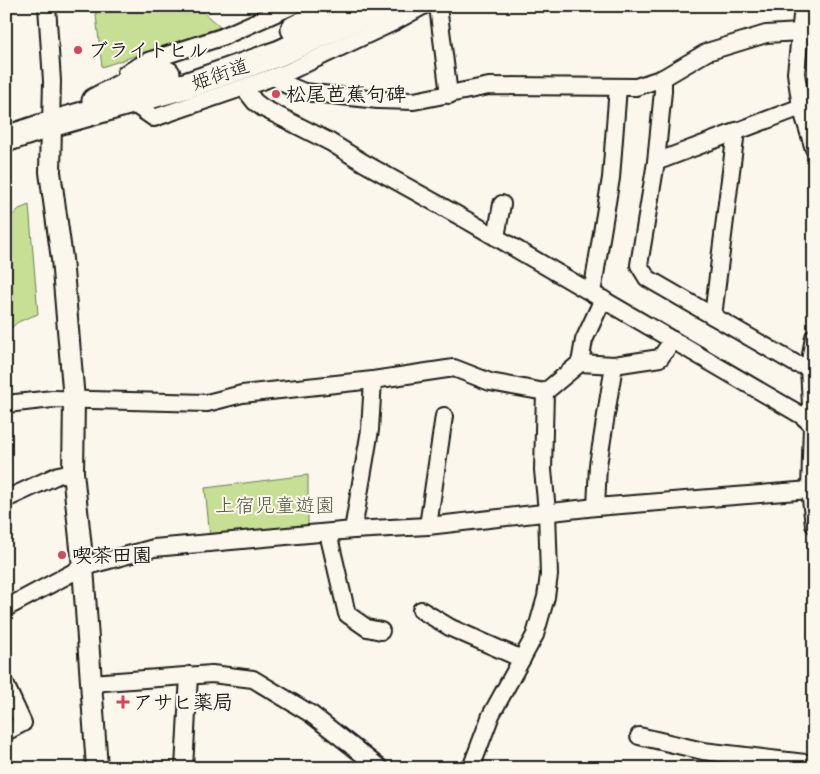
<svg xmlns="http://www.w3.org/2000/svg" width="820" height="774" viewBox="0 0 820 774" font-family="'Indie Flower','Klee One',sans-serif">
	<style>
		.green { fill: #c6df95; stroke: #717e58 }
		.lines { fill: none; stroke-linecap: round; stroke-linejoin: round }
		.minor-casing { stroke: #1c1c1c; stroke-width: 20 }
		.tertiary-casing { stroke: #1c1c1c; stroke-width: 24 }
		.primary-casing { stroke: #1c1c1c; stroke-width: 29 }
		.minor { stroke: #fbf7ec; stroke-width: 16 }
		.tertiary { stroke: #fbf7ec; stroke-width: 20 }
		.primary { stroke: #fbf7ec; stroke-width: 25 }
		.poi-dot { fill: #d1495b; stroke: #fbf7ec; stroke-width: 2 }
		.labels { text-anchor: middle; stroke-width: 4; stroke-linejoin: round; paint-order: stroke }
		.poi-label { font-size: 20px; font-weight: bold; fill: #1c1c1c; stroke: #fbf7ec; text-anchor: start }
		.street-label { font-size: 20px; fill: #1c1c1c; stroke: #fbf7ec }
		.park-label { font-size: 20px; fill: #4f5640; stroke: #fbf7ec }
	</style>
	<rect width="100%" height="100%" fill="#fbf7ec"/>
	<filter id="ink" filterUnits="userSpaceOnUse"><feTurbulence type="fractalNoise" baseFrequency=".02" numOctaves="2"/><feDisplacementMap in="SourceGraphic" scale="10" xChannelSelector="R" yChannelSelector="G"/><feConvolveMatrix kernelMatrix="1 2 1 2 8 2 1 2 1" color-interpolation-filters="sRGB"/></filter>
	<g filter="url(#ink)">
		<g class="green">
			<path d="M95,6H196L220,27L102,67Z"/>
			<path d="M29,205L38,314L18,322L6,332V222L19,209Z"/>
			<path d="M308,475V528L210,537L205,488Z"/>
		</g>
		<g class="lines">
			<g class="minor-casing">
				<g id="minor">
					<path d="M47,6L52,81L51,124"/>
					<path d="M438,6L449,95"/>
					<path d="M803,6L796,73L801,107L814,149"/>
					<path d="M274,77L287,85L304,92L378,100L414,101L489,86L636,87L663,78L707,52L766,34L800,32"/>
					<path d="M663,78V91L656,162L639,265L647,278L796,364L809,367L814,365"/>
					<path d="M125,85L126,73L148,61L222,37L292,6"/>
					<path d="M244,88L255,102L263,108L330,142L364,163L470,222L801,415L814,426"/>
					<path d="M131,102L154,118L288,72L394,22L423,6"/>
					<path d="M656,162L801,107"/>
					<path d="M496,237L502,204"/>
					<path d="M592,293L611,178L618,87"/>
					<path d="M713,316L736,131"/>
					<path d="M814,337L809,367L812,425L810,490L814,525"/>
					<path d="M580,363L584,340L603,299"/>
					<path d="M6,404L53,399L207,403L242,394L373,380L454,368L490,382L545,392"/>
					<path d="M6,499L58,475L73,472"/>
					<path d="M596,507L598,465L614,365"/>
					<path d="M428,526L444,416"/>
					<path d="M353,530L370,430L373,380"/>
					<path d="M328,533L347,614L367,628L381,631"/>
					<path d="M6,608L83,567L154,548L353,530L428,526L596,507L810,490"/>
					<path d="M421,610L451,628L522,659"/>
					<path d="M91,683L212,674L253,679L311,714L380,768"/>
					<path d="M6,686L23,723L6,732"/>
					<path d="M639,736L703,751L814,764"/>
					<path d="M184,768L189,675"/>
					<path d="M471,768L491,715L535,635L546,597L549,575L547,511L543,470L545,392L580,363L614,365L660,358L673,340"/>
				</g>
			</g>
			<g class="tertiary-casing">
				<path id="tertiary" d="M51,124L50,172L62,259L74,400L73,472L83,567L97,768"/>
			</g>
			<g class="primary-casing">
				<g id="primary">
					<path d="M294,29L341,6"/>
					<path d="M95,101L125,85L167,74"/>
					<path d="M6,139L51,124L188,85L280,53L382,6"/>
				</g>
			</g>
			<use href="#minor" class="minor"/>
			<use href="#tertiary" class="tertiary"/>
			<use href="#primary" class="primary"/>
		</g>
	</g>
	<g class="poi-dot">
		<circle cx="78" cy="50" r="5"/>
		<circle cx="276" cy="94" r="5"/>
		<circle cx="62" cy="555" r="5"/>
		<path d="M120.5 694.5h5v5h5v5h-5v5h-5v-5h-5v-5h5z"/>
	</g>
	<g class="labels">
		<g class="poi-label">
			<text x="88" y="57">ブライトヒル</text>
			<text x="286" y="101">松尾芭蕉句碑</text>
			<text x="72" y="562">喫茶田園</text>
			<text x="133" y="709">アサヒ薬局</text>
		</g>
		<g class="street-label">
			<text transform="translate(220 74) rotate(-19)" y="7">姫街道</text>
		</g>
		<g class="park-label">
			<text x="275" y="512">上宿児童遊園</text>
		</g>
	</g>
	<rect width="820" height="774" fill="none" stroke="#fbf7ec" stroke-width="25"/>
	<rect x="12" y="12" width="795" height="749" fill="none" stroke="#1c1c1c" stroke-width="2" filter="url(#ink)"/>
</svg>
